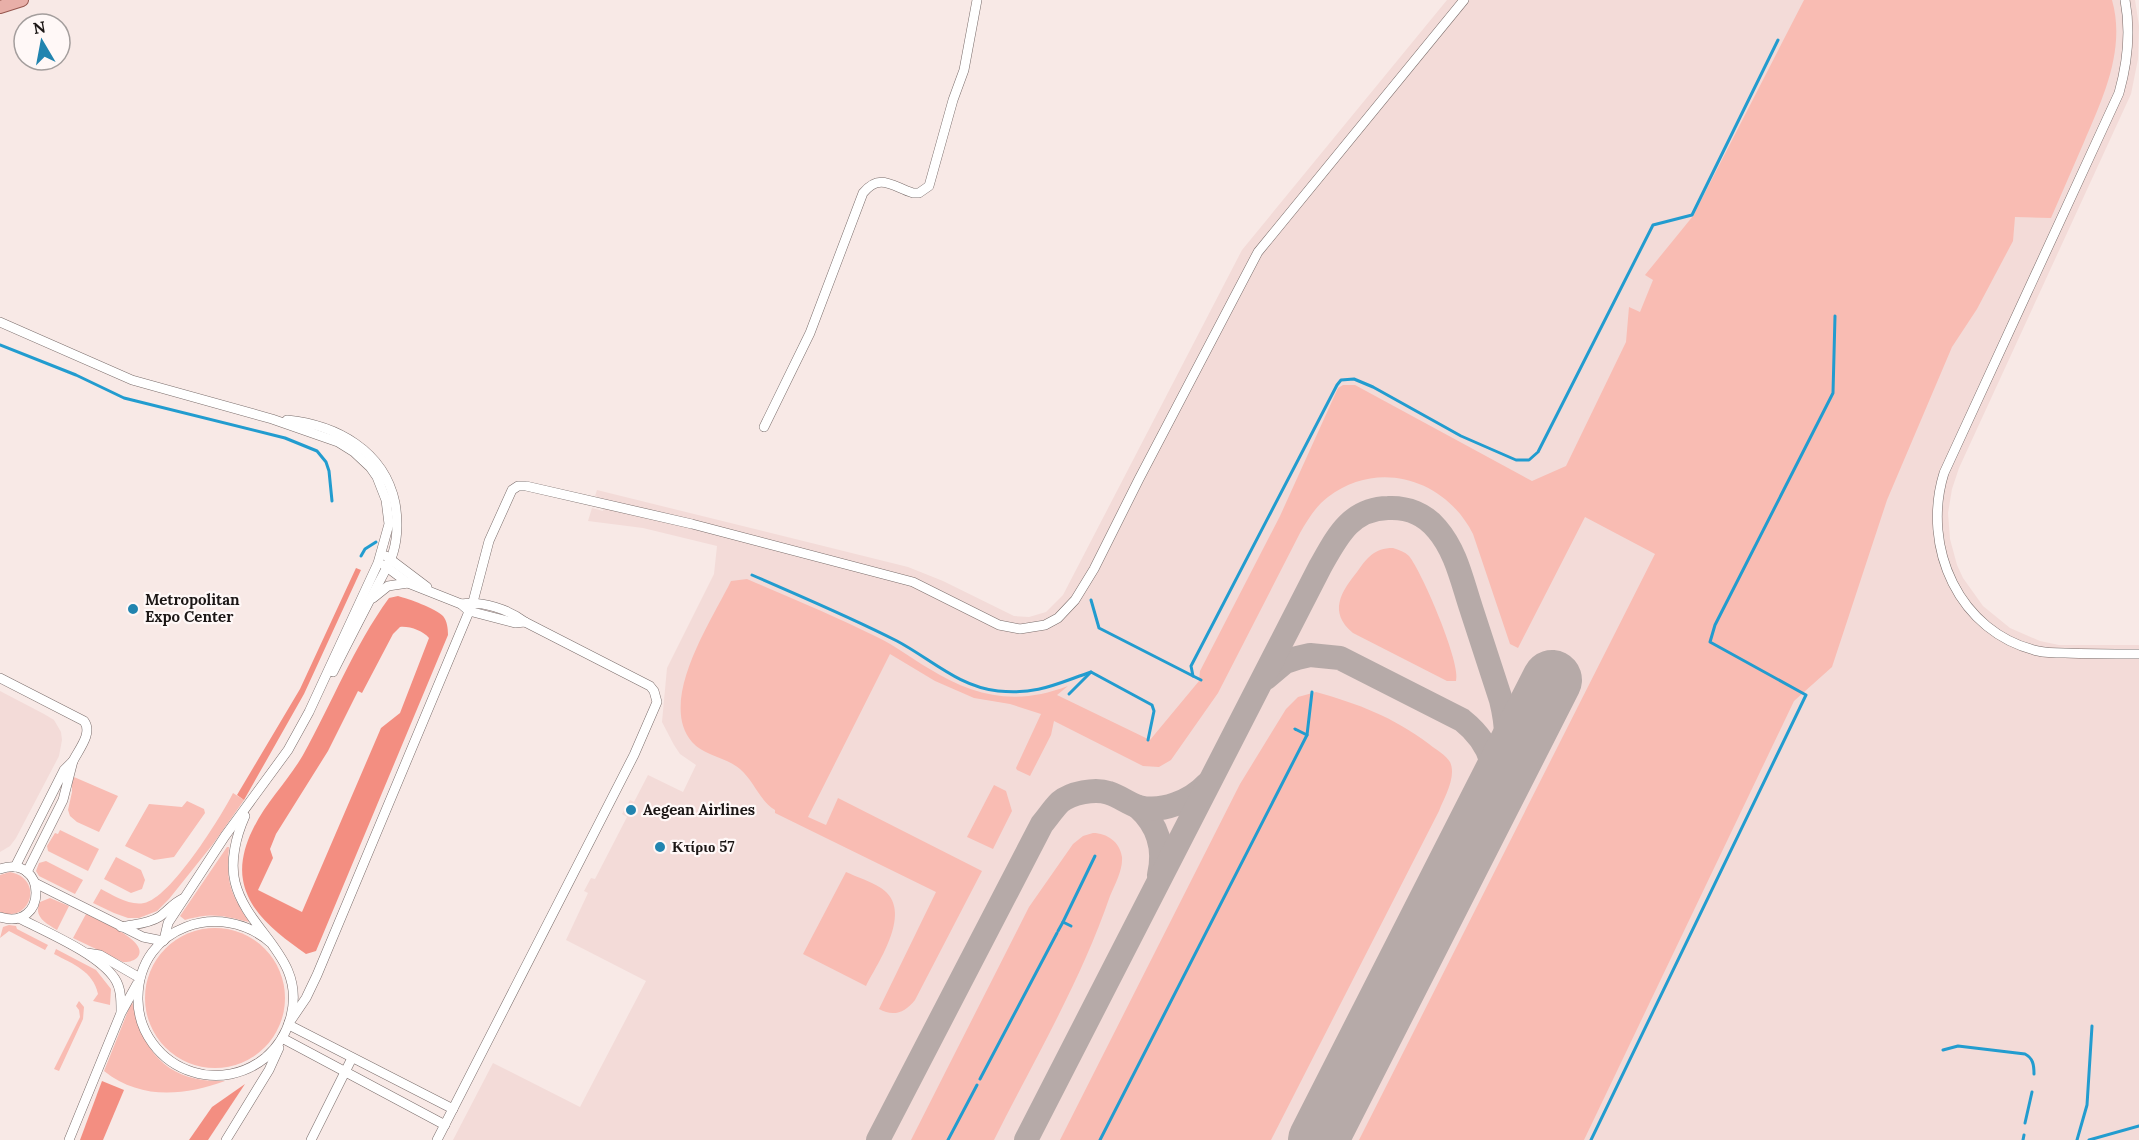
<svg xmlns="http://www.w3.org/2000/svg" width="2139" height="1140" viewBox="0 0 2139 1140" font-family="Lora,serif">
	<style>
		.built { fill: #f3dbd8 }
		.green { fill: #f9bcb3 }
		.forest { fill: #f38e81; fill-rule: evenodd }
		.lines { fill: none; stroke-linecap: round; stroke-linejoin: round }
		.stream { stroke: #229ccf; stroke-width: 3 }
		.taxiway { stroke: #b6aaa8; stroke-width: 24 }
		.runway { stroke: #b6aaa8; stroke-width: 60 }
		.minor-casing { stroke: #7a6d6b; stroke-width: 10 }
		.major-casing { stroke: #96574f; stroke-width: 14 }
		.minor { stroke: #fff; stroke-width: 9 }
		.major { stroke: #e8afa8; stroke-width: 12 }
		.poi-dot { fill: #2184af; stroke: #fff8f7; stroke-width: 2 }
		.labels { text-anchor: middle; stroke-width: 4.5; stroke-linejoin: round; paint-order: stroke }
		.poi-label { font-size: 15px; font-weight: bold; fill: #1b1615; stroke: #fff8f7; text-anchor: start }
	</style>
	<rect width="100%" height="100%" fill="#f8e9e6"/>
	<g class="built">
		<path d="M1447,0H2135L2139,26L2138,59L2131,94L1959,468L1952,489L1948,513L1950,539L1957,565L1963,578L1983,606L2010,628L2040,641L2059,645H2139V1140H453L493,1063L580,1107L646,981L566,940L588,893L584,891L591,878L595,879L627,817L622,814L630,800L634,802L648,775L683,792L696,765L680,754L674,745L662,722L667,668L714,574L717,546L643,528L588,521L592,508L603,511L605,500L595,496L597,490L908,567L943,581L1014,616L1029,617L1046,612L1063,595L1242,250Z"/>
		<path d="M0,691L44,714L54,720L61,732L62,740L59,756L16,838L10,846L0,852Z"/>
	</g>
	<g class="green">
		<path d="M1804,0H2112C2126,49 2103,98 2084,142C2073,167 2062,193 2051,218L2015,217L2013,241L1977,309L1952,347L1887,500L1832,667L1794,701L1584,1140H1359L1655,554L1585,517L1518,648L1510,644L1473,534C1446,480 1379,458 1328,497C1316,506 1308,519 1300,533L1218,693L1171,760L1159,767L1143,766L1054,721L1051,735L1030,776L1017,770L1016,768L1041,714L1010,704L974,698L935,681L890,654L808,817L826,825L838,798L982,871L915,1000C905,1013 893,1017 879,1009L936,892L775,813V810C759,800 754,781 740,769C726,757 704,756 692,742C657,701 712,620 731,581L747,579C791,598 835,616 877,637C896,646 911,658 928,668C975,697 1015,706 1068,686L1057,695L1150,740L1199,681L1200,671L1280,516L1338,388L1343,385H1355L1532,481L1566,466L1626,342L1629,307L1640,312L1653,280L1645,275L1693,216Z"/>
		<path d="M1393,548C1399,550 1405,552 1409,556C1422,572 1462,665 1456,681H1447L1353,633C1328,612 1341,592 1357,572C1367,558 1374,548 1393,548Z"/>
		<path d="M1316,692C1359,704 1393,717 1429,744C1435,749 1446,755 1450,762C1457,777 1444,798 1439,811L1271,1140H1060L1240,784L1286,709L1298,697Z"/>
		<path d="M74,777L118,796L99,832L77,822L70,816L68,810L72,792V779Z"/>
		<path d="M994,785L1006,791L1012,811L993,849L967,837Z"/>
		<path d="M233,793L244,800L213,844L169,899L157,911L139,918H128L114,913L93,903L101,889C113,895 129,906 144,903C170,899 221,817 233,793Z"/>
		<path d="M187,801L204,809L205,813L174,857L154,860L125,846L149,804L182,807Z"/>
		<path d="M60,830L99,849L88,871L48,851L47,846L55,833L58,834Z"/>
		<path d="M1093,833C1107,833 1120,842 1122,857C1123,870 1115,884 1110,896C1081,981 1034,1060 994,1140H911L1029,907L1073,844L1083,836Z"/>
		<path d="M227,847H229C226,883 230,892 249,922C223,916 213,912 185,920L180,916Z"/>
		<path d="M116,857L141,870L145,880L142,889L131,893L104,879Z"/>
		<path d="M46,861L83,880L75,894L39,876L36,871L39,863Z"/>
		<path d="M10,872C45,879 30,924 0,912V875Z"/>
		<path d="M846,872C857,877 870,881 881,888C915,910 878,962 866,986L803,954Z"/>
		<path d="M50,898L69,906L57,930C46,923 33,917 40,902Z"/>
		<path d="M86,914C99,921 128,932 137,945C145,956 133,963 123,962L73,938Z"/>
		<path d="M9,925L16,926L17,929L48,945L45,950L9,931L0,938L3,927Z"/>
		<circle cx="215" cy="998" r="70"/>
		<path d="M56,949L96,970L111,989L110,1005L93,1001L98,994C93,971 73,964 54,954Z"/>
		<path d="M79,1001L84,1007L83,1019L59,1071L54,1069L80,1017L79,1010L76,1006Z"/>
		<path d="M132,1001C143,1053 168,1083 225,1081C183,1096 141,1100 104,1071Z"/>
	</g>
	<g class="forest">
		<path d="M356,568L361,570L304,694L244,800L237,795L300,689Z"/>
		<path d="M398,596C409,599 435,608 443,616C447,621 448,628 448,635L316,951L306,954C280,935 249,914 243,880C240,864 245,845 252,831C265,803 288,781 303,755C332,703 354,646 389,598ZM400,627C410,626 423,631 429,638L400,713L381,728L302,912L258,890L273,858L270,849L276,834L328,751L358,691L362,693L393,634Z"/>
		<path d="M102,1081L124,1090L103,1140H80Z"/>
		<path d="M245,1084L208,1140H189L212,1107Z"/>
	</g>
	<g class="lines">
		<g class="stream">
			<path d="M0,345L76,375L124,398L285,438L317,451L326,462L329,471L332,501"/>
			<path d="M361,556L365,549L376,542"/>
			<path d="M752,575C800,596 850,617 897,641C931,659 959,687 998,691C1037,695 1056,684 1091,672"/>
			<path d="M1091,600L1099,628L1193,676"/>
			<path d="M1201,680L1193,676L1191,666L1337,385L1341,380L1354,379L1373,387L1461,436L1516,460H1529L1538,452L1653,225L1692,215L1778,40"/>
			<path d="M1069,694L1091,672L1152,705L1154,711L1148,740"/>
			<path d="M1295,729L1307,735"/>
			<path d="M1063,922L1095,856"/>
			<path d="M1058,931L1063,922L1071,926"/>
			<path d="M1943,1050L1958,1046L2025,1054C2033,1058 2034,1065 2034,1074"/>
			<path d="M980,1079L1057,933"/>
			<path d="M2025,1123L2032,1092"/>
			<path d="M948,1140L977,1085"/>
			<path d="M1100,1140L1307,735L1312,692"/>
			<path d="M1591,1140L1806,695L1710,642L1715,625L1833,393L1835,316"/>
			<path d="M2023,1140L2024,1135"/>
			<path d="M2077,1140L2087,1105L2092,1026"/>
			<path d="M2089,1140L2139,1126"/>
		</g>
		<g class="taxiway">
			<path d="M1266,678L1285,662L1297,658L1310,655L1340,658L1462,720C1482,736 1495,757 1494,783"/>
			<path d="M1138,807C1158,825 1165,849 1159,875"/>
			<path d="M878,1140L1042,824C1048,817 1053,809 1060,802C1071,793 1095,788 1109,793C1119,796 1129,804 1139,807C1162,813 1191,801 1207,784"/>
			<path d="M1026,1140L1320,567C1337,537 1350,509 1388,508C1407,507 1425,514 1437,529C1456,551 1462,581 1471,608C1481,639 1491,670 1501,700C1511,740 1506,762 1491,799"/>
		</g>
		<path class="runway" d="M1318,1140L1552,680"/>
		<g class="minor-casing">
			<g id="minor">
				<path d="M2125,0C2131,32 2128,61 2119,93L1944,473C1921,547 1959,633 2038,651C2046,653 2056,653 2065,653C2090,654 2114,654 2139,654"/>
				<path d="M0,322L132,380L272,419L338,442L354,452L370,467L377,477L386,500L389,524L378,563L309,712L288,750L225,836L168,923L164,940"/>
				<path d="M287,420C336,425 384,450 395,503C398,520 398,536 393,553C389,565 381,578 375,590C361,617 347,644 333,672"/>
				<path d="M764,427L810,333L863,193C880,172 893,187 913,193H919L929,186L953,100L964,70L977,0"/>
				<path d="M386,556L427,587"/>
				<path d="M384,565L408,583L461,604L469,611L515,623L525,622"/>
				<path d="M373,598L388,586L408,583"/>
				<path d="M0,678L84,721C93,733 79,749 73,761"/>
				<path d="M245,816C236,836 230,861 235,882C247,932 306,957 291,1016C287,1032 278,1047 265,1058C245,1074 218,1080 193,1072C160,1062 137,1031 138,997C139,926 221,899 271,943"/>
				<path d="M15,867L64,770L73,761L63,800L27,872"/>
				<path d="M0,869C48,853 48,932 0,917"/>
				<path d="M35,883L143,937L163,941"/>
				<path d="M19,918C46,932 99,954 115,979C121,988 121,1000 121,1011"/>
				<path d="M121,927C134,924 148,924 159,917C168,911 173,903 182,899"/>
				<path d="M87,953L100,955L140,978"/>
				<path d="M289,1023L306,998L317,975L473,602L489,541L512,490L518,486H526L692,524L913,582L999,625L1020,629L1045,625L1058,618L1075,600L1094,569L1139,479L1258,252L1464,0"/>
				<path d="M289,1025L453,1109"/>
				<path d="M282,1038L445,1125"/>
				<path d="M69,1140L121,1013L137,984"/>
				<path d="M226,1140L269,1070L279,1048"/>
				<path d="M311,1140L352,1058"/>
				<path d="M437,1140L634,755L657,702L654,691L650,686L525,622C508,609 483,601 461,604"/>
			</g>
		</g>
		<g class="major-casing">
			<path id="major" d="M0,7L22,0"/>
		</g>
		<use href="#minor" class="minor"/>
		<use href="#major" class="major"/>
	</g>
	<g class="poi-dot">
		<circle cx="133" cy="609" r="6"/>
		<circle cx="631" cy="810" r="6"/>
		<circle cx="660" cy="847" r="6"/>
	</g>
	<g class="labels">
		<g class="poi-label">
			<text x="145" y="605">Metropolitan<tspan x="145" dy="17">Expo Center</tspan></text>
			<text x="643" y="815">Aegean Airlines</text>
			<text x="672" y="852">Κτίριο 57</text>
		</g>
	</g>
	<g transform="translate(42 42) rotate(350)"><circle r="28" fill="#fff8f7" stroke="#a49e9d" stroke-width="1.5"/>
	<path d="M0-4.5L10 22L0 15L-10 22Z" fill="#2184af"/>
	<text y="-9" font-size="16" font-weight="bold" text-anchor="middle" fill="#1b1615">N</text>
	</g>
</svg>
